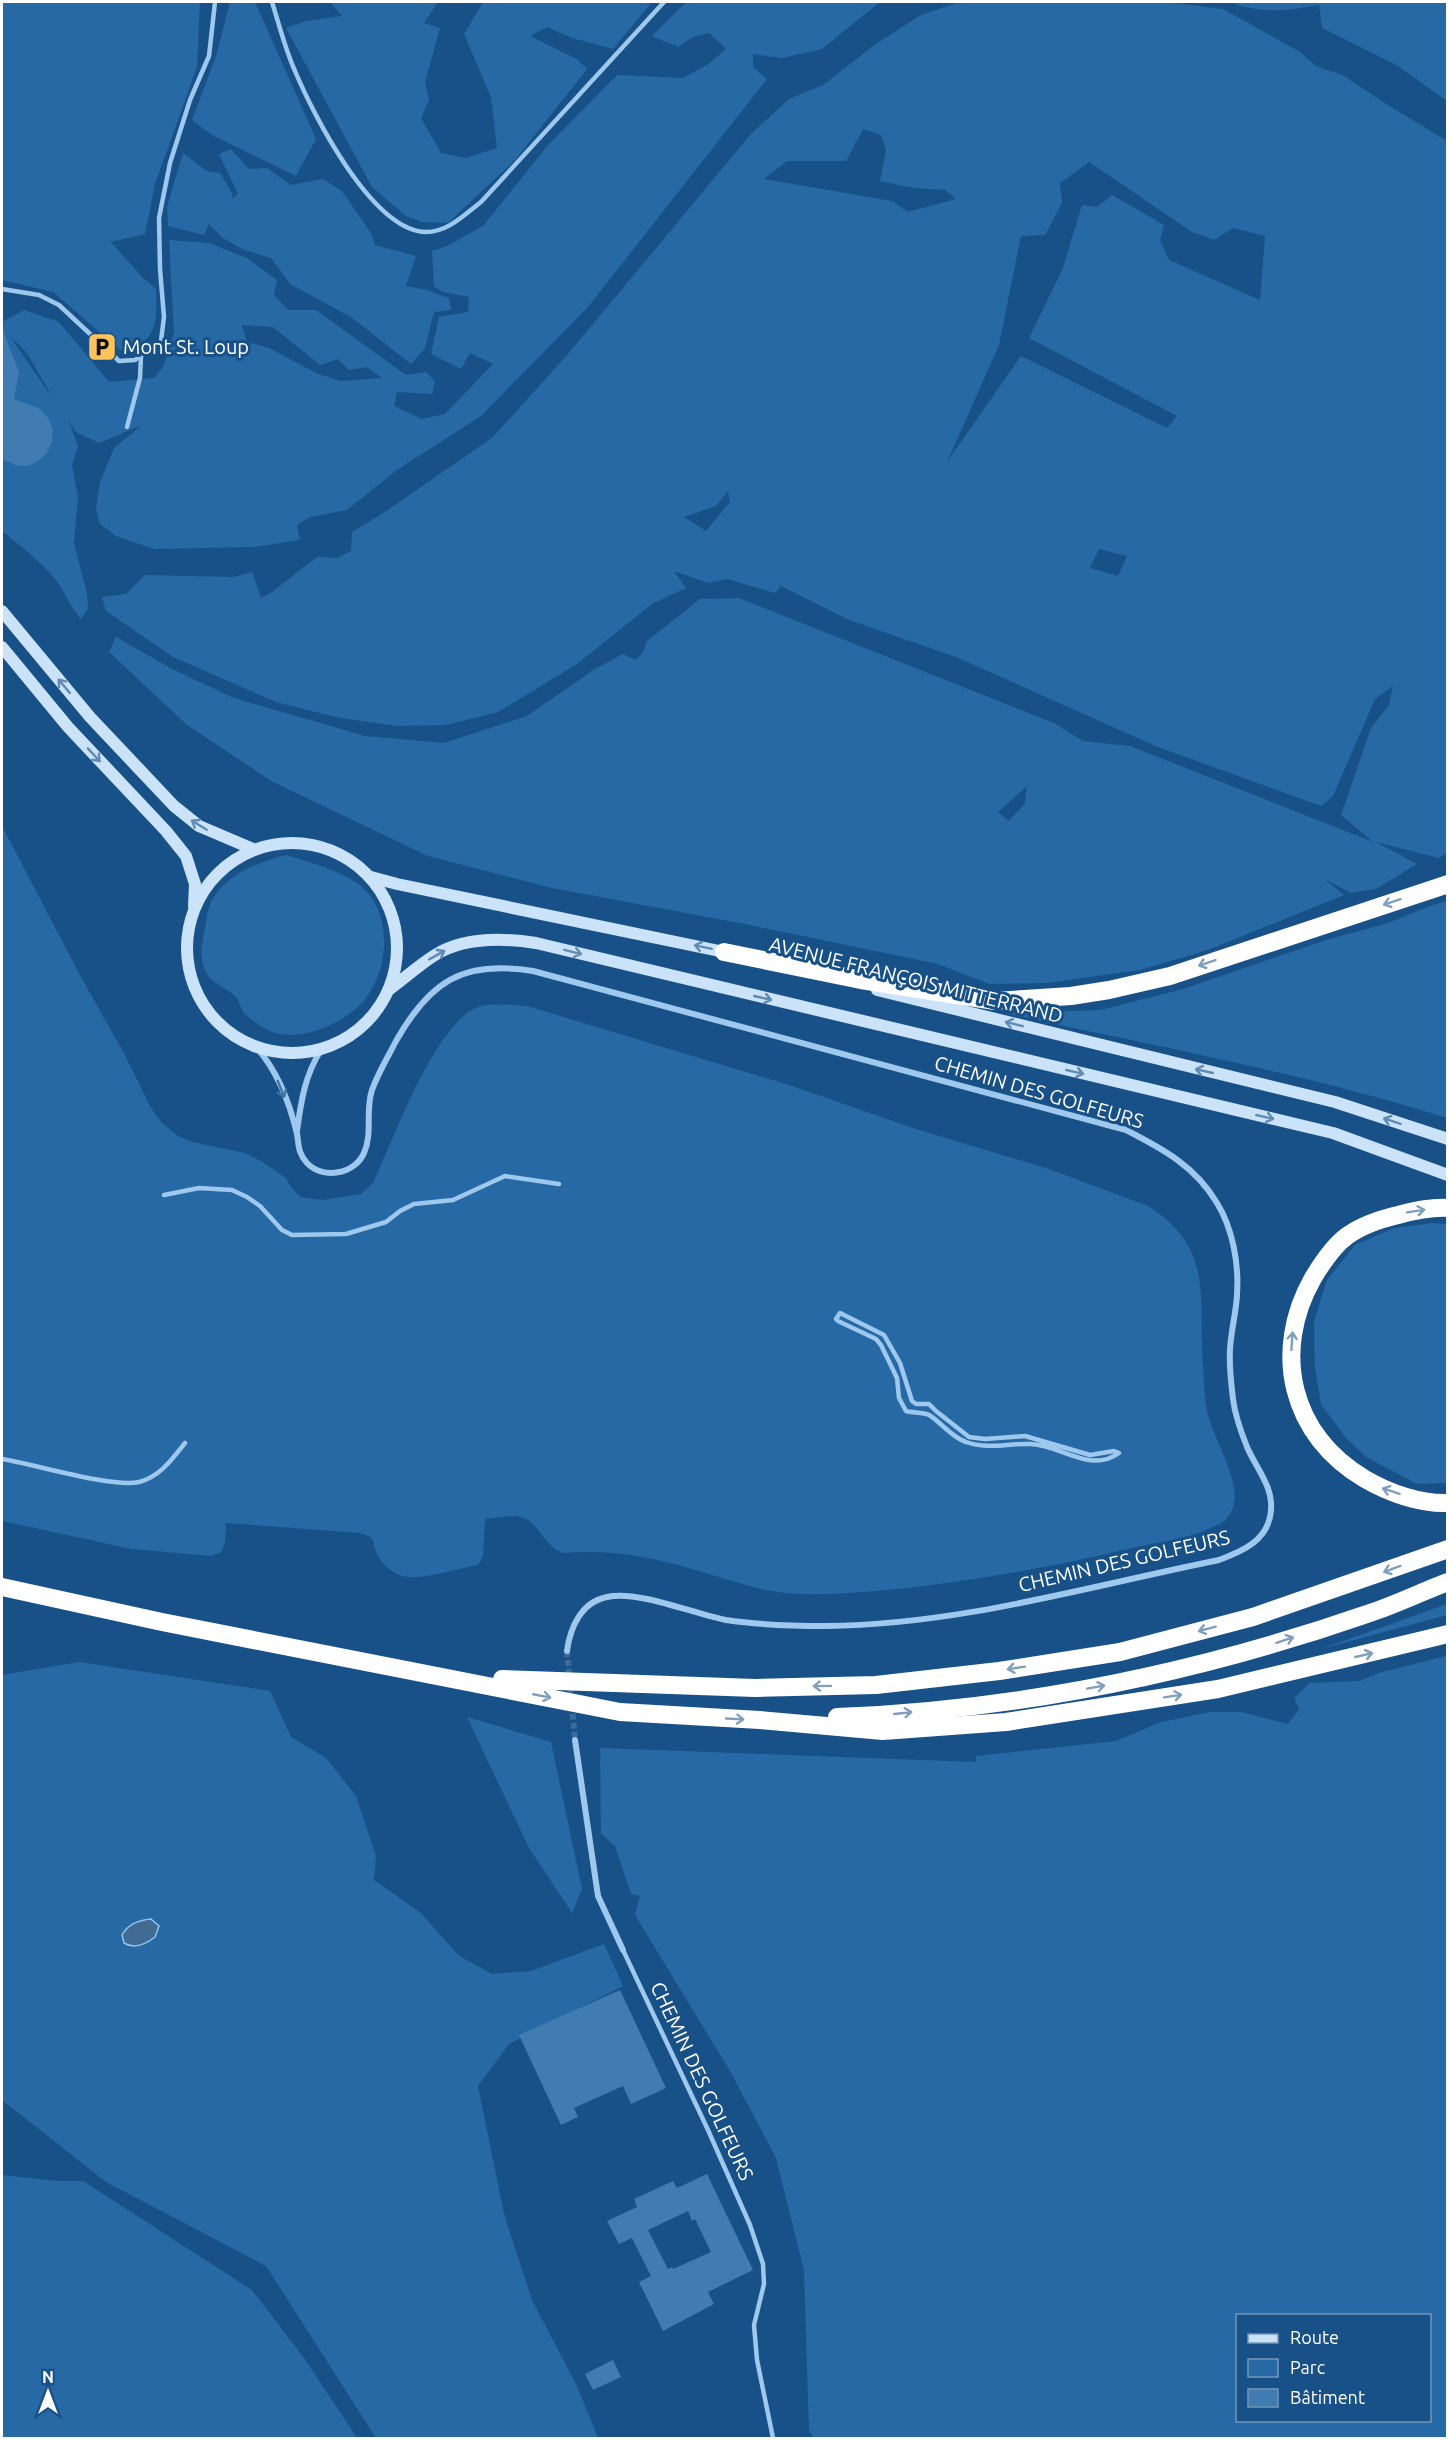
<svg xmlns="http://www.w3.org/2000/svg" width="1449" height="2440" viewBox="0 0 1449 2440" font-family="Ubuntu,sans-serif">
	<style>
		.green { fill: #2769a5; fill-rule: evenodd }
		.water { fill: #416b93; stroke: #91c4f0; stroke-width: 1.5 }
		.building { fill: #407bb1; fill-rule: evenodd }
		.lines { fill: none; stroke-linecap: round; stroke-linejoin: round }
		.street-tunnel { stroke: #3b6b99; stroke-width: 6; stroke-dasharray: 6 3; stroke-linecap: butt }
		.lane { stroke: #9ec8ed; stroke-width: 4.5 }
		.street { stroke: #9ec8ed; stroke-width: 6 }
		.secondary { stroke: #cbe3f9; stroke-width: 12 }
		.highway { stroke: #fff; stroke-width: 18 }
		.oneway { stroke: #608bb5 }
		.oneway2 { stroke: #809fbd }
		.oneway3 { stroke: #4075a6 }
		.labels { text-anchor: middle; stroke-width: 6; stroke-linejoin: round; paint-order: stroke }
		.poi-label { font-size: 20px; fill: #fff; stroke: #185187; text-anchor: start }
		.street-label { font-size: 20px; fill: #fff; stroke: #185187 }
	</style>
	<rect width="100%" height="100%" fill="#185187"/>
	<g class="green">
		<path d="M2,2H200L197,67L155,184L145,234L111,242L143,278L156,289C157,324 158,337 125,354L53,292L2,280Z"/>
		<path d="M230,2H255L316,139L296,176L212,135L192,120L216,56Z"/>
		<path d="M330,2H438L424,23L440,28L425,82L429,100L421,118L441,153L466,158L497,148L491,97L464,34L483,2H652L613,49L572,38L547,27L530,36L578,60L587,69L516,159L448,223L422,222L406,216L372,187L286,28L306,21L342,16Z"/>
		<path d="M686,2H880L822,49L782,58L753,54V67L767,79L588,307L481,416L397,470L347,510L310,517L297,525L300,540L254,547L154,549L116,536L100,524L96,509L100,482L114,448L142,425L99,443L76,432L69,422L78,446L72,465L78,497L74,543L87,594L88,609L81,619C70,607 65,591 55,579C39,560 21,546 2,531V322L24,310L59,322L109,382L154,378L163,367L174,333L169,240L209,243L247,258L277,280L274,295L288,310H316L406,375L426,372L435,381L432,394L397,392L394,406L422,419L445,414L493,364L470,353L461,369L431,354L439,317L468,312L469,297L443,292L434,286L432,251L447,246L483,226L549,144L612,80L618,75L683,78L707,65L726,49L709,33L693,37L678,47L652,36ZM242,325L273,327L320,365L338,359L349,370L367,367L382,378L341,381L318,374L269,348L247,342ZM10,336L27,353L50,393H49Z"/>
		<path d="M960,2H1166L1223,9L1300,52L1316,66L1344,76L1391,107L1447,141V853L1439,858L1376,842L1417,864L1376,889L1351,893L1325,879L1344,895L1208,950L1140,970L1047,983L989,984L938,964L745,924L552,888L428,856L273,782L187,725L109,652L116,637L174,670L234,698L365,736L444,743L527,716L595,669L623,654L636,660L644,651L646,642L700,599L739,598L1054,723L1083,741L1130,746L1373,842L1341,815L1371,728L1389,705L1393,686L1375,699L1333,796L1321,806L1158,747L956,657L849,620L781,586L775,593L727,579L708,583L674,571L686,588L652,604L577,664L498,712L446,725L397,726L335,717L276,702L173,657L106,611L102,597L126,594L145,575L234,577L252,572L261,598L272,592L317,557L337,558L351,551L352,532L385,512L493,437L568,354L751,134L789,99L823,85L876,44L921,15ZM863,129L881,135L886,150L880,181L913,188L945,190L956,199L908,212L892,201L764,179L787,161H846ZM1089,162L1192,232L1214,240L1233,228L1265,236L1260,300L1169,260L1160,240L1164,225L1112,195L1097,207L1082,205L1063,268L1029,338L1177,416L1167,428L1021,356L947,462L999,345L1021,236L1045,235L1062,203L1060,183ZM728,491L730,502L706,531L684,517L716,506ZM1099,549L1127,556L1118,576L1090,568ZM1027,786L1025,803L1009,821L998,812Z"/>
		<path d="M1229,2H1447V101L1398,66L1322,28L1319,5C1283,11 1264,14 1229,2Z"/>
		<path d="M231,149L249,169L267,168L291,185L323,179L342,191L371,233L375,245L416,256L406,286L427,290L449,298L451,310L434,312L425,348L411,364L351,317L290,284L271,258L244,250L223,238L209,224L204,235L168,226L167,207L183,153L207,171L220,173L232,193V199L238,194L219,154Z"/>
		<path d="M2,826L82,979L125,1055L151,1108L162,1123L178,1136L192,1142L245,1153L261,1161L286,1178L291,1187L300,1197L322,1200L361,1194L373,1183C393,1142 436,1018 481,1006C496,1003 513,1005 527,1006L789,1085L916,1129L1049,1169L1148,1206C1215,1248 1198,1299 1203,1365C1204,1380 1204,1396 1207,1411C1213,1439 1242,1481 1233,1508C1230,1517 1224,1522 1215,1526C1192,1538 1162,1542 1137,1547C1048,1568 955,1585 864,1592C836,1594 806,1596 777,1592C751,1588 724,1578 699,1571C654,1557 610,1549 563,1553C544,1546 539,1524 524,1518C513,1514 497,1518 485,1519L483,1556L478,1565C462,1568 422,1579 408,1577C396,1576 383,1566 378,1556C370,1541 379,1538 359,1533L226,1523L225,1543L221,1552L211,1556L132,1549L2,1521Z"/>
		<path d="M286,855C307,861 344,872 361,886C393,913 389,968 366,998C347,1023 298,1045 268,1030C261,1027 252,1020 246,1015C240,1010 240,1001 235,996C228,989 215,984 209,977C199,963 201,949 204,933C206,922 207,908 213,898C229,873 259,862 286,855Z"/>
		<path d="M1447,901V1118C1306,1073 1152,1046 1006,1013L1101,1010L1183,989L1326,940L1388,923L1430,906Z"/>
		<path d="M1432,1223L1447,1224V1483L1417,1484L1366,1457L1346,1438L1321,1404L1315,1369L1314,1321L1327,1280L1355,1245L1394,1228Z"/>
		<path d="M1447,1604V1615L1321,1649Z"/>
		<path d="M1446,1656L1447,2438H814L809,2431L804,2270L776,2158L730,2071L635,1915L640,1896L631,1894L615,1846L601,1834L600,1748L976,1762V1756L1116,1741L1161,1722L1210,1712H1241L1288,1724L1299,1709L1294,1698L1310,1683L1359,1681L1379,1673ZM1238,2316H1430V2420H1238Z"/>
		<path d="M79,1662L270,1691L291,1737L326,1758L356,1796L376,1856L374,1880L421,1913L458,1955L492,1974L531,1971L604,1944L623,1986L509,2044L478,2086L504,2214L532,2300L577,2386L598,2438H376L266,2266L106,2182L2,2100V1675ZM144,1920H153L156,1922L152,1939L138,1946L124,1943C118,1930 133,1923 144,1920Z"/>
		<path d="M467,1717L551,1742L582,1889L572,1913L529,1848Z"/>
		<path d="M2,2175L58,2181H83L252,2290L304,2358L357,2438H2Z"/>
	</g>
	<path class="water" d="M151,1919L159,1926L155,1937C146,1944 135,1950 124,1943L122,1935C128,1924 139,1920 151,1919Z"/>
	<g class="building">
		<path d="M2,328L19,372L14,399L40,409L48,418L53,429L52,442L47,453L38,461L27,466L15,465L2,459Z"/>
		<path d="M620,1990L666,2088L631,2104L623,2086L574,2108L578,2117L561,2125L519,2035Z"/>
		<path d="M707,2174L753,2270L708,2292L714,2304L663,2331L639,2282L651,2276L632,2238L619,2244L607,2221L637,2207L634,2199L673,2181L677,2188ZM688,2211L692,2221L695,2219L711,2252L673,2269L672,2267L668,2269L648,2230Z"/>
		<path d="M613,2360L621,2377L593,2390L585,2374Z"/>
	</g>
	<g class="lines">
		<path class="street-tunnel" d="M567,1651L575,1740"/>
		<g class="lane">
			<path d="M272,2C279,24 285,49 295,71C313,114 372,231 426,232C448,232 464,215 481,202L664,2"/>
			<path d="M2,289L39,295L59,305L119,361L135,360L161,341L164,317L160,269L159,218L170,163L190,100L209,56L215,2"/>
			<path d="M127,427L140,378L141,356"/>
			<path d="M164,1195L199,1188L232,1190L247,1197L260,1206L282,1230L292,1235L346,1234L386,1222L400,1211L414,1204L453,1200L505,1176L559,1184"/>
			<path d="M840,1313L884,1335L900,1363L912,1401L916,1404H929L936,1411L969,1437L985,1439L1025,1436L1090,1455L1114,1451L1119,1453C1090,1474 1061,1445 1031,1444C1008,1443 988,1450 966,1442C951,1437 942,1423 929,1415C923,1412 913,1413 906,1411L899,1398L897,1378L881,1345L876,1339L838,1321L836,1319Z"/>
			<path d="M2,1459C34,1464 111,1488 139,1482C160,1477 173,1458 185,1443"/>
			<path d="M623,1950L708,2130L750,2225L763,2264L764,2284L754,2325L757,2360L773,2438"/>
		</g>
		<g class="street">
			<path d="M257,1048C277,1071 290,1104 297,1134C299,1146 298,1153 307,1163C323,1180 355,1174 364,1153C373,1133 365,1110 372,1090C378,1073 388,1057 396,1041C430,981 463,960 533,971L1126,1130C1163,1149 1195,1166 1217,1203C1233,1229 1239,1264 1237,1295C1236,1313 1231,1331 1230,1349C1229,1366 1231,1383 1233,1399C1235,1415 1241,1432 1247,1447C1256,1468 1273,1486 1271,1510C1269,1540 1243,1551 1219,1560C1090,1586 959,1625 826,1626C793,1626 759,1625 726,1620C694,1614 638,1590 607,1597C581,1602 570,1628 567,1651"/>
			<path d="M297,1131C301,1101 305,1075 321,1050"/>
			<path d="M575,1740L598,1896L623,1950"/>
		</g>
		<g class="secondary">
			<path d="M2,611L90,717L174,806L199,826L253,849"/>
			<path d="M2,647L68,727L166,831L186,856L195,884L194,906"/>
			<circle cx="292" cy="948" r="105"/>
			<path d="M371,877L397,884L729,953"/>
			<path d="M390,989C405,978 419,965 435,955C464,937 504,938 536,943L1333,1133L1448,1175"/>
			<path d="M877,990L1335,1102L1448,1139"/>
		</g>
		<g class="highway">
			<path d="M724,952L861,980L995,1001L1071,996L1109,990L1170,976L1448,884"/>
			<path d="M1448,1208C1431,1207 1413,1211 1398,1215C1381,1219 1362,1225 1347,1236C1333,1246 1322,1263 1313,1278C1271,1352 1291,1436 1365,1479C1389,1493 1420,1504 1448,1503"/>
			<path d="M2,1587L162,1622L620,1712L760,1720L883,1731L1006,1722L1218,1689L1448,1634"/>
			<path d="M502,1679L755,1688L876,1685L999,1671L1120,1652L1253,1617L1448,1549"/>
			<path d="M837,1717C1017,1710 1197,1673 1367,1614C1395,1605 1421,1592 1448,1582"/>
		</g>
	</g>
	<defs><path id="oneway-shaft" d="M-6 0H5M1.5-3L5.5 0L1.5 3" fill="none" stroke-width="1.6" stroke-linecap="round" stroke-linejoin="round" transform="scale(1.5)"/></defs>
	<g class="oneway">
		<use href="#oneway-shaft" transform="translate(64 686) rotate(-130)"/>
		<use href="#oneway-shaft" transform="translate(94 755) rotate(47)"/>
		<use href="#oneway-shaft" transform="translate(199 825) rotate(-148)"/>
		<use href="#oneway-shaft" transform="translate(703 947) rotate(-168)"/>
		<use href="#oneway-shaft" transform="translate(573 952) rotate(14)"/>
		<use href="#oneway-shaft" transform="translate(437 955) rotate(-29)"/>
		<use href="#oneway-shaft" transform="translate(763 998) rotate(13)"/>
		<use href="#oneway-shaft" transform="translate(1014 1024) rotate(-166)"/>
		<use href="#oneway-shaft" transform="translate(1204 1071) rotate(-167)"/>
		<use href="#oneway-shaft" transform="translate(1075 1072) rotate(13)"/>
		<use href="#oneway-shaft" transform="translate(1265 1117) rotate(13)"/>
		<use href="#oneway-shaft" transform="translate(1392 1121) rotate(-162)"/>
	</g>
	<g class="oneway2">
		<use href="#oneway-shaft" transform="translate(1392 902) rotate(162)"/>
		<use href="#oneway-shaft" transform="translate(1207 963) rotate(161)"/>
		<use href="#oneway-shaft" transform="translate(1416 1211) rotate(-9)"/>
		<use href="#oneway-shaft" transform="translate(1292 1341) rotate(-86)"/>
		<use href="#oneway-shaft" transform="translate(1391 1491) rotate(-162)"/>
		<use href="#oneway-shaft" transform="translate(1392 1569) rotate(160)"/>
		<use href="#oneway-shaft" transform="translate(1207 1629) rotate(165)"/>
		<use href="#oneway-shaft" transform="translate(1285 1640) rotate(-18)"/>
		<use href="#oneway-shaft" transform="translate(1364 1655) rotate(-13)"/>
		<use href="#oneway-shaft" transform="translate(1016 1668) rotate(171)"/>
		<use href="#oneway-shaft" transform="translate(822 1686) rotate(179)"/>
		<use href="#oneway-shaft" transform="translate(1096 1687) rotate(-10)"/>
		<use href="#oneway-shaft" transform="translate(542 1696) rotate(11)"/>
		<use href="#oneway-shaft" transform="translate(1173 1696) rotate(-9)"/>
		<use href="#oneway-shaft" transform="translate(903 1713) rotate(-6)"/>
		<use href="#oneway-shaft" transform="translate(735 1719) rotate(3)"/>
	</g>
	<use class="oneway3" href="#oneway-shaft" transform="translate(281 1089) rotate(68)"/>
	<defs>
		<g id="parking-square" transform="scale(1.5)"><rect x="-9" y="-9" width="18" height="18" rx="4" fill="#ffc35b" stroke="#185187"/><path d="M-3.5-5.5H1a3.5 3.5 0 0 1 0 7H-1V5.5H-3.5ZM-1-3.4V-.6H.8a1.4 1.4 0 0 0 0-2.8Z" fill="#111"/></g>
	</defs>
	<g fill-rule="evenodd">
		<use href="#parking-square" x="102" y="347"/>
	</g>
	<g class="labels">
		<g class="poi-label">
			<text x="123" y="354">Mont St. Loup</text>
		</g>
		<g class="street-label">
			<text transform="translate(916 980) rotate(14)" y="7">AVENUE FRANÇOIS MITTERRAND</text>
			<text transform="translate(1039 1092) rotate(16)" y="7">CHEMIN DES GOLFEURS</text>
			<text transform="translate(1124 1561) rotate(-13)" y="7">CHEMIN DES GOLFEURS</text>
			<text transform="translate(702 2081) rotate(65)" y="7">CHEMIN DES GOLFEURS</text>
		</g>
	</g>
	<rect width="1449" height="2440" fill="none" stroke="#ffffff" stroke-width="6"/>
	<rect x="1236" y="2314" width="195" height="108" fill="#185187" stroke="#7497b7" stroke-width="1.5"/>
	<rect x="1248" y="2334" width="30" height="9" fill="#cbe3f9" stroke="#7497b7" stroke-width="1.5"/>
	<text x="1290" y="2344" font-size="18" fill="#ffffff">Route</text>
	<rect x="1248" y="2359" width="30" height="18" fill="#2769a5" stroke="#7497b7" stroke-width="1.5"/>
	<text x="1290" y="2374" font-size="18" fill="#ffffff">Parc</text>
	<rect x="1248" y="2389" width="30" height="18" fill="#407bb1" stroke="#7497b7" stroke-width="1.5"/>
	<text x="1290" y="2404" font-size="18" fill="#ffffff">Bâtiment</text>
	<g transform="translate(48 2392)" stroke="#185187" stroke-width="4.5" paint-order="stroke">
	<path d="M0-4.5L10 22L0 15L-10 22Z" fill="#ffffff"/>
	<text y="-9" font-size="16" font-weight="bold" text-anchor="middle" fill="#ffffff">N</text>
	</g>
</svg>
